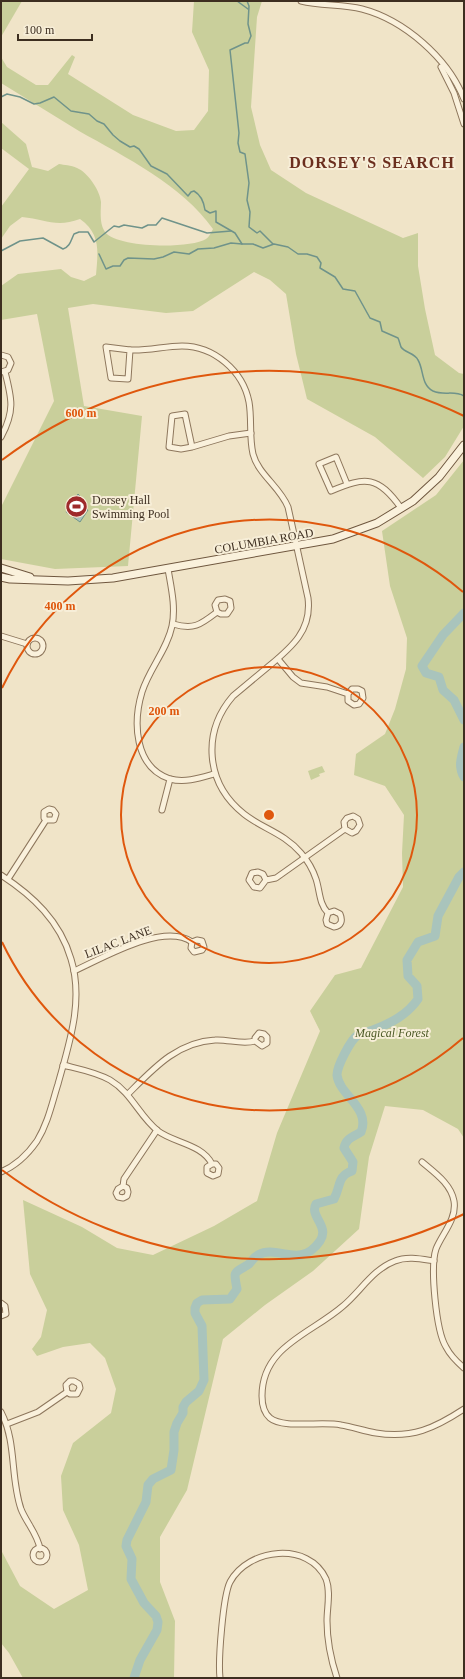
<svg xmlns="http://www.w3.org/2000/svg" width="465" height="1679" viewBox="0 0 465 1679" font-family="Georgia,serif">
<rect width="100%" height="100%" fill="#f0e4c8"/>
<g fill="#c9cf9b">
<path d="M1,1H22L1,37Z"/>
<path d="M194,1H262L257,17L251,107L260,145L271,170L306,193L403,238L418,233V266L425,309L435,355L459,373L464,374V426L445,457L423,478L375,437L307,399L296,354L286,294L270,280L254,272L193,311L166,313L93,304L68,308L84,406L142,416L128,566L55,569L1,559V507L54,401L37,314L1,320V286L18,274L61,269L71,277L84,281L96,275C98,252 101,234 80,219C56,228 45,219 22,217L10,226L1,239V207L29,169L1,148V122L26,144L32,167L48,171L59,164C64,165 71,165 77,168C87,172 100,190 101,202C101,211 99,223 105,232C117,248 190,249 206,239C209,237 211,233 213,229C182,185 125,157 79,131C53,115 27,99 1,83V57L7,67L36,85H48L72,55L75,57L68,74L133,115L176,131L194,130L208,111L209,70L192,32Z"/>
<path d="M464,460V1138L458,1129L423,1110L385,1106L369,1157L359,1229L313,1271L265,1305L223,1339L187,1490L160,1537V1582L175,1621L174,1678H23L9,1653L1,1643V1550L20,1586L54,1609L88,1590L79,1545L63,1510L61,1476L73,1443L111,1413L116,1389L105,1358L90,1343L63,1347L37,1356L32,1349L41,1337L47,1310L30,1274L23,1200L82,1227L117,1248L153,1255L214,1226L257,1201L277,1133L320,1031L310,1011L335,975L361,968L403,887L402,853L404,815L385,786L354,775L356,754L385,734L395,709L406,669L407,638L390,586L382,531L436,495Z"/>
<path d="M322,766L325,772L319,774L320,776L311,780L308,771Z"/>
</g>
<path fill="#a9c4bc" stroke="#6f938a" d="M78,494L81,497L78,504L88,510L80,522L66,512Z"/>
<g fill="none" stroke-linecap="round" stroke-linejoin="round">
<g stroke="#6f938a" stroke-width="1.5">
<path d="M237,1L248,9"/>
<path d="M247,1L249,6L248,24L251,36L248,43H245L230,50L239,133L238,143L240,152L245,154L249,183L247,200L250,212L249,227L257,233L260,231L273,244"/>
<path d="M1,97L7,94L20,97L34,104L40,103L54,97L71,111L89,114L97,121L104,124L113,135L120,141L130,147L134,146L139,149L151,166L167,174L188,196L191,192L194,191C201,195 204,203 205,210L210,213L216,211V222L235,233L242,244H253L263,248L274,244L288,247L298,254H307L317,257L321,263L320,268L335,277L343,289L355,291L370,318L380,322L382,331L398,338C399,340 400,344 401,347C405,353 415,353 418,360C424,370 421,385 433,391C444,396 454,390 464,396"/>
<path d="M1,251L20,241L43,238L63,249C70,247 71,240 74,234L79,232H88L94,242L114,226L119,227L124,225L142,228L148,225H156L162,218L207,233L231,231"/>
<path d="M99,254L106,269L113,266H120L124,260L128,258L154,259L163,257L174,252L189,254L198,249L214,248L231,243L242,244"/>
</g>
<g stroke="#a9c4bc" stroke-width="9">
<path d="M464,613L443,635L422,666L426,673L439,677L443,690L454,700L464,720"/>
<path d="M464,747C461,758 458,767 464,777"/>
<path d="M134,1678L140,1660L157,1630L158,1622L156,1616L144,1603L131,1579L132,1559L126,1546L127,1540L146,1502L148,1485L153,1479L171,1470L174,1450V1432L177,1423L183,1413V1407L186,1402L199,1391L204,1380L202,1326L195,1313V1308L197,1303L202,1300L230,1299L237,1289C233,1269 234,1274 249,1264C252,1261 254,1257 258,1255C278,1244 300,1270 320,1241C330,1226 309,1216 316,1204L334,1199C341,1186 337,1176 352,1171L353,1162L344,1148C346,1138 353,1137 361,1132C371,1108 339,1095 337,1075C337,1066 351,1039 358,1035C363,1032 368,1032 373,1030C391,1023 407,1015 418,999L417,986L408,976L407,960L418,942L435,936L438,916L459,877L464,872"/>
</g>
<defs>
<g id="street">
<path d="M301,1C321,6 342,4 362,9C404,20 448,58 464,99"/>
<path d="M441,67L454,93L464,124"/>
<path d="M106,347L130,350L128,379L111,378Z"/>
<path d="M130,350C148,351 165,346 182,346C214,346 243,371 249,402C252,419 249,437 253,454C258,474 280,487 288,507L308,598C312,630 292,647 269,666C257,676 245,686 233,696C202,732 205,783 244,814C263,829 284,833 301,853C308,861 313,870 316,879C320,891 319,904 328,913L326,920L327,924L334,927C341,926 343,921 340,914L334,911L328,913"/>
<path d="M1,355L8,357L11,363L8,370L1,372"/>
<path d="M1,437C15,411 12,399 5,372"/>
<path d="M192,447L185,414L172,416L169,447L181,449L192,447L229,436L251,433"/>
<path d="M347,484L336,457L319,464L331,491C366,476 378,476 401,508"/>
<path d="M168,569C171,587 176,607 172,626C167,650 149,669 142,692C133,722 134,767 170,779C185,783 200,778 214,774"/>
<path d="M173,624C194,630 200,625 217,612L221,614H227L231,608L230,601L225,599L218,600L215,605L217,612"/>
<path d="M1,636L27,644"/>
<circle cx="35" cy="646" r="8"/>
<path d="M278,659L293,677L301,683L327,687L348,694V701L354,705L359,704L363,698L362,691L358,689H352L348,694"/>
<path d="M162,810L170,779"/>
<path d="M1,875C33,896 60,921 71,959C84,1001 69,1044 58,1084C52,1103 48,1123 37,1141C28,1154 15,1166 1,1172"/>
<path d="M8,879L46,820H54L56,814L53,810L49,809L44,812V818L46,820"/>
<path d="M266,880L263,874L258,872L252,873L249,880L254,887L260,888L266,880L276,878L345,829L352,833L356,831L360,825L358,819L353,816L347,818L344,822L345,829"/>
<path d="M74,971C103,958 163,922 192,942L191,948L194,952L202,950L204,947L202,941L197,940L192,942"/>
<path d="M63,1065C79,1069 96,1072 110,1080C132,1093 139,1116 158,1131C174,1143 202,1144 212,1164L207,1167V1173L213,1176L218,1174L219,1168L216,1164H212"/>
<path d="M128,1094C153,1069 177,1042 215,1040C228,1039 242,1045 255,1041L262,1046L267,1043V1037L264,1034L259,1033L255,1038V1041"/>
<path d="M422,1162C435,1173 451,1184 454,1201C457,1219 442,1234 436,1249C430,1267 436,1331 446,1347C450,1355 457,1362 464,1368"/>
<path d="M123,1186L118,1189L116,1193L118,1197L123,1198L127,1196L128,1192L127,1188L123,1186L124,1179L157,1130"/>
<path d="M434,1261C421,1259 407,1256 395,1261C373,1269 360,1292 343,1306C311,1334 262,1346 262,1396C262,1404 263,1412 270,1418C283,1429 323,1421 341,1425C353,1427 364,1431 376,1433C412,1439 435,1428 464,1409"/>
<path d="M1,1303L5,1306L6,1314L1,1316"/>
<path d="M1,1412C17,1443 10,1477 21,1509C26,1522 38,1535 40,1549"/>
<path d="M7,1424L38,1412L67,1392L70,1394H77L80,1388L79,1384L74,1381H70L66,1385L67,1392"/>
<circle cx="40" cy="1555" r="7"/>
<path d="M220,1678C218,1660 223,1596 230,1582C248,1548 309,1541 326,1579C331,1592 327,1607 327,1621C327,1640 331,1660 337,1678"/>
</g>
<g id="secondary">
<path d="M1,568L30,577"/>
<path d="M1,577L10,579L68,581L113,578L333,539L377,523L413,501L439,477L464,445"/>
</g>
</defs>
<use href="#street" stroke="#8d765c" stroke-width="7"/>
<use href="#secondary" stroke="#6f573f" stroke-width="9"/>
<use href="#street" stroke="#faf1dc" stroke-width="5"/>
<use href="#secondary" stroke="#faf1dc" stroke-width="7"/>
</g>
<g fill="none" stroke="#df570d" stroke-width="2">
<circle cx="269" cy="815" r="148"/>
<path d="M463 1038A296 296 0 0 1 2 942M2 688A296 296 0 0 1 463 592"/>
<path d="M464 1214A444 444 0 0 1 2 1170M2 460A444 444 0 0 1 464 416"/>
</g>
<defs>
<symbol id="stadium-disc" viewBox="-11 -11 22 22"><circle r="9.5" fill="#9e2a2b" stroke="#f7eed8"/><path d="M0-5a6.5 5 0 1 0 0 10a6.5 5 0 1 0 0-10ZM-3.5-1.8h7v3.6h-7Z" fill="#fff"/></symbol>
</defs>
<g fill-rule="evenodd">
<use href="#stadium-disc" x="64" y="494" width="25" height="25"/>
</g>
<g text-anchor="middle" stroke-width="4" stroke-linejoin="round" paint-order="stroke">
<g font-size="12" fill="#3d2e20" stroke="#f7eed8" text-anchor="start">
<text x="92" y="504">Dorsey Hall<tspan x="92" dy="14">Swimming Pool</tspan></text>
</g>
<g font-size="12" fill="#3d2e20" stroke="#f7eed8">
<text transform="translate(264 541) rotate(-10)" y="4">COLUMBIA ROAD</text>
<text transform="translate(118 942) rotate(-21)" y="4">LILAC LANE</text>
</g>
<g font-size="12" font-style="italic" fill="#4d5a26" stroke="#f7eed8">
<text x="392" y="1037">Magical Forest</text>
</g>
<g font-size="16" font-weight="bold" letter-spacing="1" fill="#6b2e1e" stroke="#f7eed8">
<text x="372" y="168">DORSEY'S SEARCH</text>
</g>
</g>
<circle cx="269" cy="815" r="6" fill="#df570d" stroke="#f7eed8" stroke-width="2"/>
<g font-size="12" text-anchor="middle" font-weight="bold" fill="#df570d" stroke="#f7eed8" stroke-width="4" stroke-linejoin="round" paint-order="stroke">
<text x="81" y="417">600 m</text>
<text x="60" y="610">400 m</text>
<text x="164" y="715">200 m</text>
</g>
<rect width="465" height="1679" fill="none" stroke="#3d2e20" stroke-width="4"/>
<path d="M18 34v6h74v-6" fill="none" stroke="#3d2e20" stroke-width="2"/>
<text x="24" y="34" font-size="12" fill="#3d2e20" stroke="#f7eed8" stroke-width="3" paint-order="stroke">100 m</text>
</svg>
